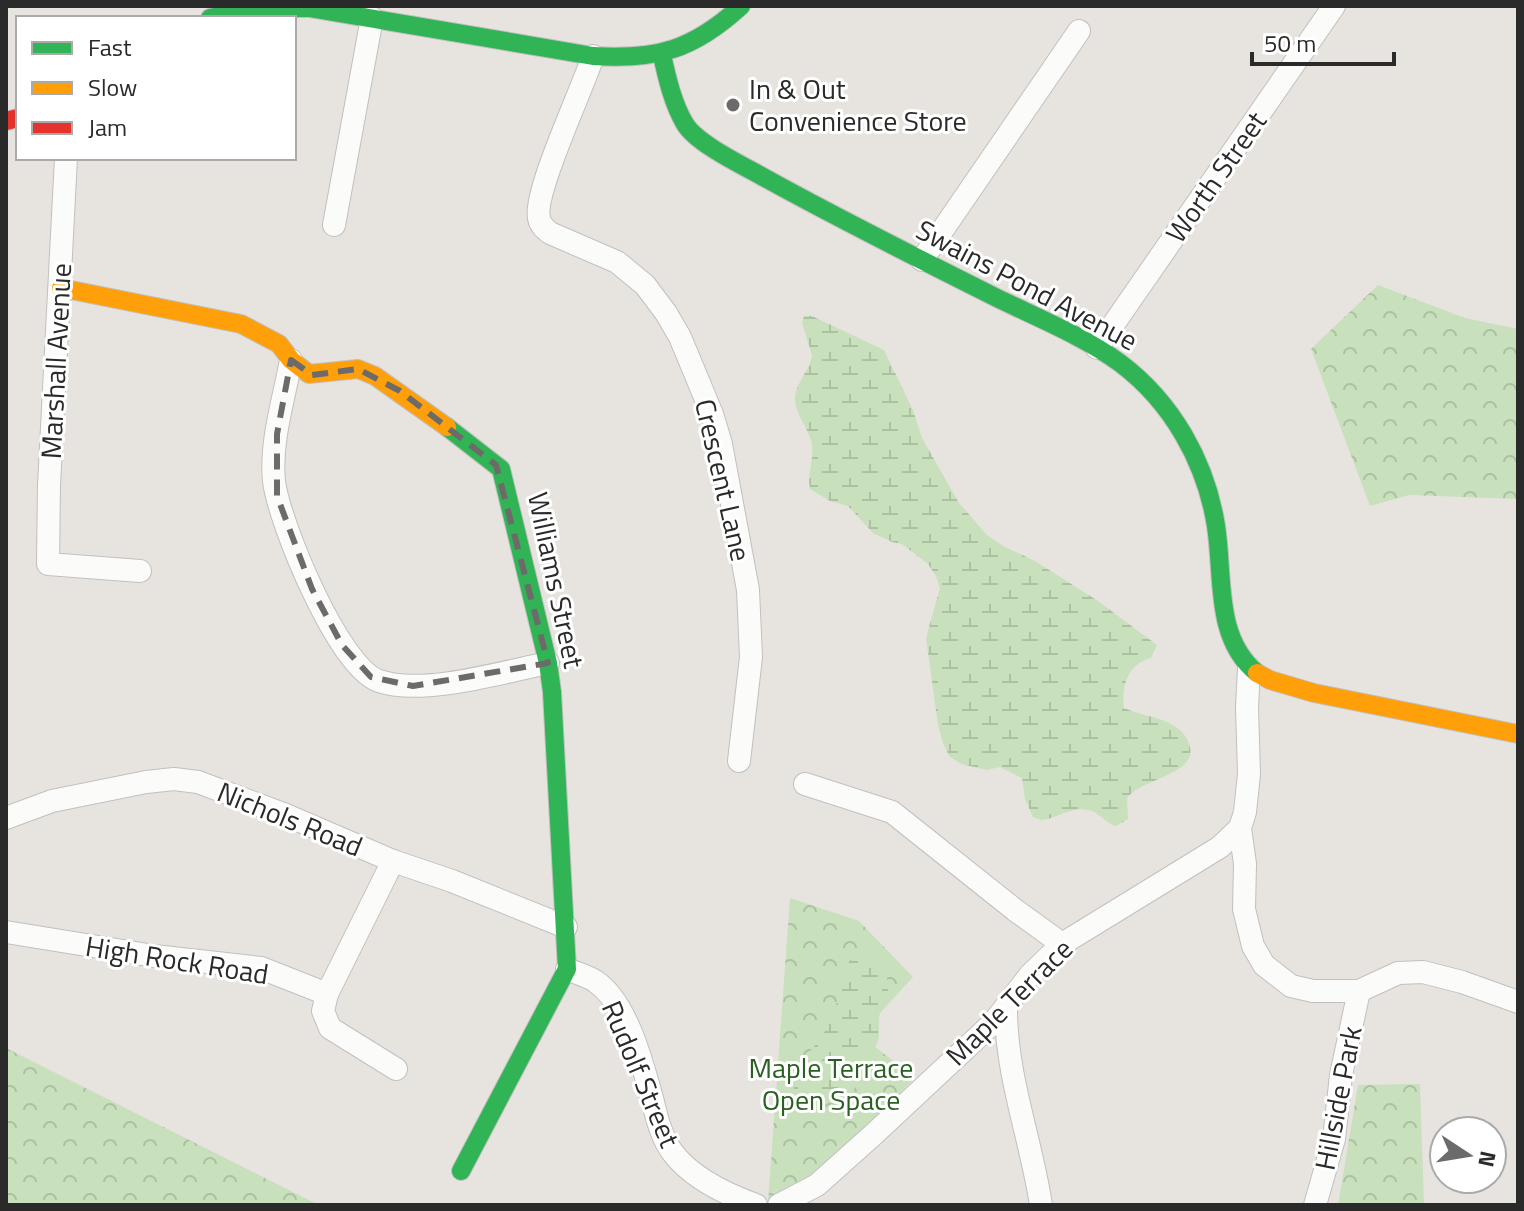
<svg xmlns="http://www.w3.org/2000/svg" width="1524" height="1211" viewBox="0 0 1524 1211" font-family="'Titillium Web',sans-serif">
<defs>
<pattern id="forest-crowns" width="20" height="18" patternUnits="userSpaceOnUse" patternTransform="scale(2)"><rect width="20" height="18" fill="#c8e0bc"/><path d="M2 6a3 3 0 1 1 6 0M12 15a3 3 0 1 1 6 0" fill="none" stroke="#acc0a2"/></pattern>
<pattern id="wetland-marsh" width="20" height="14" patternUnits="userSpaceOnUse" patternTransform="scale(2)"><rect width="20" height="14" fill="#c8e0bc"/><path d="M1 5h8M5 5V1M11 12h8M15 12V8" fill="none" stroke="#acc0a2"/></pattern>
</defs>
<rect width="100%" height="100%" fill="#e7e4e0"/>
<g fill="url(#forest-crowns)">
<path d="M1378,285L1465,318L1518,329V499L1409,495L1370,506L1311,349Z"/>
<path d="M790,898L859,921L913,977L860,1035L915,1078L838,1155L796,1186L768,1202Z"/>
<path d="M6,1048L319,1205H6Z"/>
<path d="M1420,1084L1424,1205H1338L1358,1085Z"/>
</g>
<g fill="url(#wetland-marsh)">
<path d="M804,316H812L884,350L913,410L922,438L959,503L987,535L1003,546L1035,561L1098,601L1157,645L1151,658C1128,664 1121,686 1124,708C1139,715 1156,716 1171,724C1181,730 1188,736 1190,748C1196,774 1141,779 1127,798L1128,819L1116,826C1106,823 1103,817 1094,812C1076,803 1059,818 1042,820L1033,817L1025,799L1022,778L1000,767L987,770L961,764L949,756L943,743L938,725L926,638L940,588L936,576L928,564L902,544L892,542L873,533L848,506L830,501L810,489C807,475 814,460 812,445C809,427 794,415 795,396C797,381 810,370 812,355L802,323Z"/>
<path d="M860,950C869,952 875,958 880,965C899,993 880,995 879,1020C878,1028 881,1038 876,1045C873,1050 865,1053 861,1057L855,1088L850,1092L826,1093L808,1105L795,1099C794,1088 791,1078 795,1068C799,1060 806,1056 812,1049C820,1040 830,1025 834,1012C841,993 841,962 860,950Z"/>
</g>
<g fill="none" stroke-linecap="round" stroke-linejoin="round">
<defs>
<g id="street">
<path d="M593,56C583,88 533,193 539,218C540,225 545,229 550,233L617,262L645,285L666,313L680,337L712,414L721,444L748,590L751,657L739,761"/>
<path d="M66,158L49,485L48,564L140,571"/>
<path d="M334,225L372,18"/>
<path d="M922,260L1079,31"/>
<path d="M1097,348L1334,6"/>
<path d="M291,360C284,399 270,442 274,481C279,523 339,668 379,681C422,696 503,672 548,663"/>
<path d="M805,784L892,812L1015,910L1062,944"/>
<path d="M6,818L52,801L146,782L174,779L198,782L286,815L393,861L452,881L566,927"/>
<path d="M1240,828L1245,864L1244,909L1253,946L1264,965L1291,986L1313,991H1359L1398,973L1423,972L1462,982L1518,1002"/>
<path d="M393,861L327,994L323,1011L330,1028L396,1069"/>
<path d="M6,932L154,956L261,968L327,994"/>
<path d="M567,969C576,973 587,976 595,981C628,1003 643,1066 653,1102C657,1119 662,1139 673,1153C692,1178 728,1195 756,1205"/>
<path d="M1006,1009C1006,1076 1031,1139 1041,1205"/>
<path d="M779,1205L817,1185L874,1134L994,1022L1030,975L1062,944L1220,847L1240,828L1245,812L1249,774L1247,708L1249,668"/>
<path d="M1315,1205L1334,1139L1341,1075L1359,991"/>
</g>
<g id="fast">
<path d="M210,18L254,8H309L593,56C657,60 693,50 741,6"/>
<path d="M662,55C667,78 673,104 685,124C697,144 744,166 765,178C841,220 919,259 997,298C1038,318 1083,336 1120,363C1172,402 1206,462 1216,526C1224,577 1214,638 1257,673"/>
<path d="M447,427L501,469L548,663L552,692L567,969L461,1171"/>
</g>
<g id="slow">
<path d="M61,288L241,324L279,344L291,360L309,374L358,369L375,376L447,427"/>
<path d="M1257,673L1270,680L1314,693L1518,734"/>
</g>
<path id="jam" d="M6,121L18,118"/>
</defs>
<use href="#street" stroke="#c1c0c0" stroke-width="24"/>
<use href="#fast" stroke="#c1c0c0" stroke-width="20"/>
<use href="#slow" stroke="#c1c0c0" stroke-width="20"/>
<use href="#jam" stroke="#c1c0c0" stroke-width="20"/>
<use href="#street" stroke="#fbfbfa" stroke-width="22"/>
<use href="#fast" stroke="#30b455" stroke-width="18"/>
<use href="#slow" stroke="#ff9f0a" stroke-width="18"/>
<use href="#jam" stroke="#e5322d" stroke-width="18"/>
</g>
<path fill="none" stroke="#6c6b6a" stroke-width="6" stroke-dasharray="16 10" stroke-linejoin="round" d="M291,360L312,375L358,369L400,391L496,465L548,663L413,686L371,677L342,645L312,589L277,496V434Z"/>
<circle fill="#6c6b6a" stroke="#fff" stroke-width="3" cx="733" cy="105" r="8"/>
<g text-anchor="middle" stroke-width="6" stroke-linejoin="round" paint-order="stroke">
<g font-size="28" fill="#2a2a2a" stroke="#fff" text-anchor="start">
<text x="749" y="99">In &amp; Out<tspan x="749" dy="32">Convenience Store</tspan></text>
</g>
<g font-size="28" fill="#2a2a2a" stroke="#fff">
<text transform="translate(1216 177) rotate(-55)" y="10">Worth Street</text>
<text transform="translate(1027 285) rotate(28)" y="10">Swains Pond Avenue</text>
<text transform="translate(56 361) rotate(-87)" y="10">Marshall Avenue</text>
<text transform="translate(723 480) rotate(77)" y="10">Crescent Lane</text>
<text transform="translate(556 580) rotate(78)" y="10">Williams Street</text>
<text transform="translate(290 819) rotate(22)" y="10">Nichols Road</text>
<text transform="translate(177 960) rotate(9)" y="10">High Rock Road</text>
<text transform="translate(1009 1002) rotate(-45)" y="10">Maple Terrace</text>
<text transform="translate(641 1074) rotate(67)" y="10">Rudolf Street</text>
<text transform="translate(1338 1098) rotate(-79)" y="10">Hillside Park</text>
</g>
<g font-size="28" fill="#2a6021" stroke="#fff">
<text x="831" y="1078">Maple Terrace<tspan x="831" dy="32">Open Space</tspan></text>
</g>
</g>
<rect width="1524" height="1211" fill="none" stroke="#2a2a2a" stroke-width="16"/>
<rect x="16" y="16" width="280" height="144" fill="#ffffff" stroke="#aaaaaa" stroke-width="2"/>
<rect x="32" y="42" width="40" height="12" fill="#30b455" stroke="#aaaaaa" stroke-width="2"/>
<text x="88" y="56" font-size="24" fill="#2a2a2a">Fast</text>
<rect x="32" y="82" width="40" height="12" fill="#ff9f0a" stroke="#aaaaaa" stroke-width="2"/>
<text x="88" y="96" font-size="24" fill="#2a2a2a">Slow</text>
<rect x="32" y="122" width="40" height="12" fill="#e5322d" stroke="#aaaaaa" stroke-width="2"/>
<text x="88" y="136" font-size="24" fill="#2a2a2a">Jam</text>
<g transform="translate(1468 1155) rotate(102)"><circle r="38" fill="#ffffff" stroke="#aaaaaa" stroke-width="2"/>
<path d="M0-6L14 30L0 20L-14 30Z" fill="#6c6b6a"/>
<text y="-12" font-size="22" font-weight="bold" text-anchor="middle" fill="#2a2a2a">N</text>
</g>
<path d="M1252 52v12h142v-12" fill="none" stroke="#2a2a2a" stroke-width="4"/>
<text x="1264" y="52" font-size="24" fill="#2a2a2a" stroke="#ffffff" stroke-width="6" paint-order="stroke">50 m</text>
</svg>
